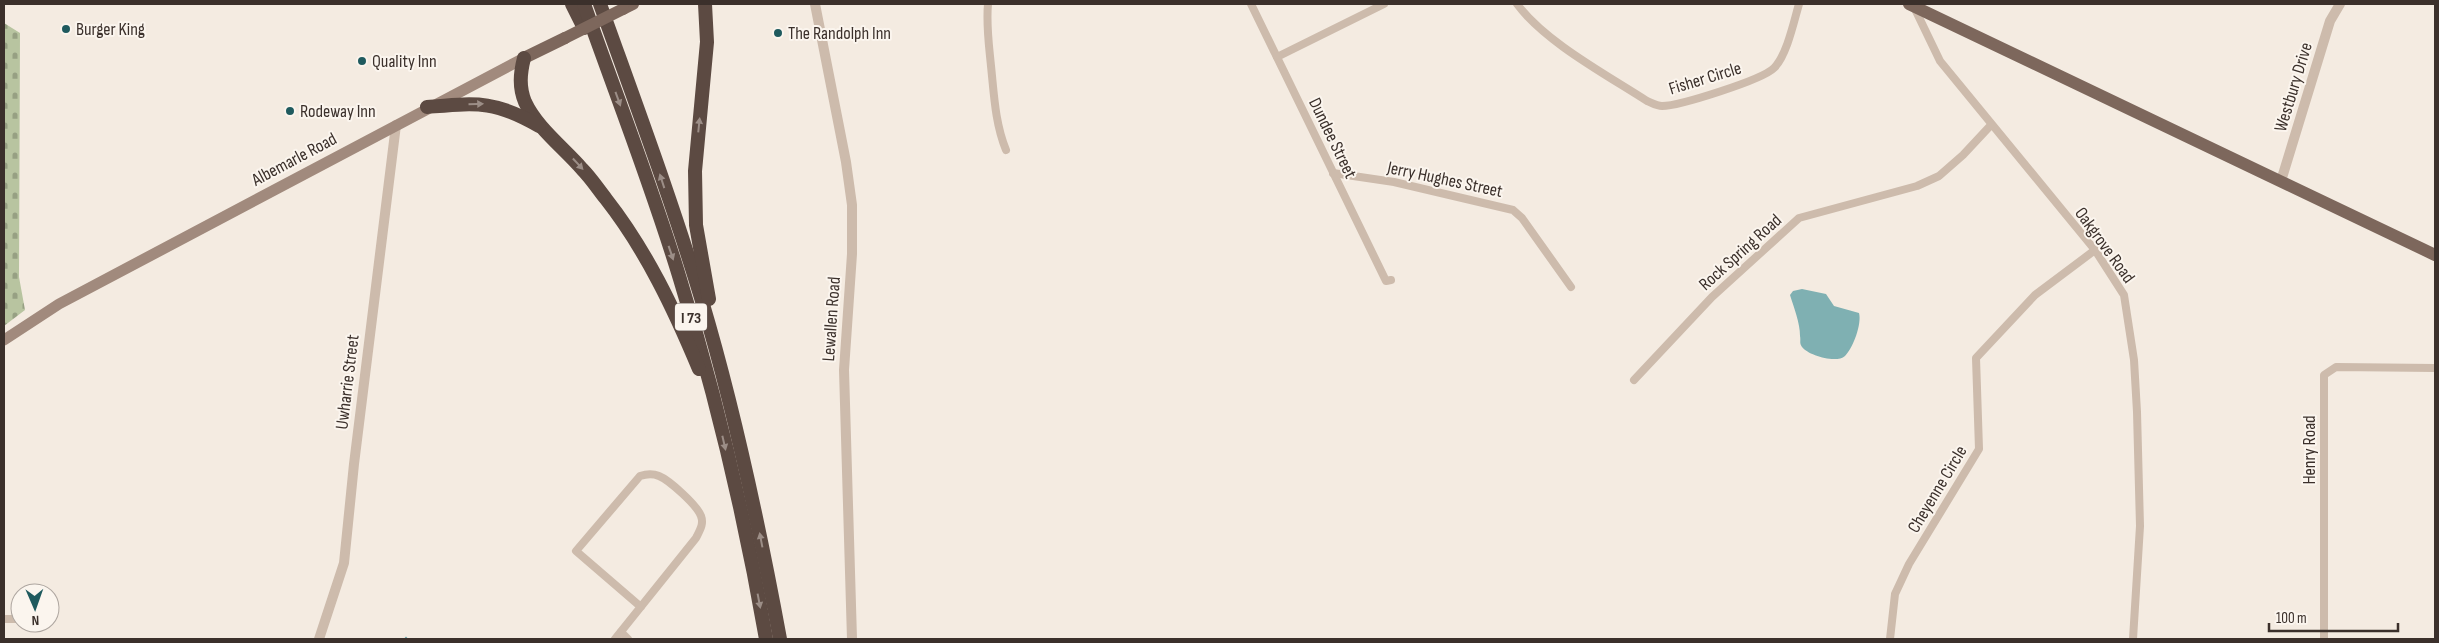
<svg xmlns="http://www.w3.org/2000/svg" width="2439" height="643" viewBox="0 0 2439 643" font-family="'Sofia Sans Condensed',sans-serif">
<defs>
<pattern id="cemetery-stones" width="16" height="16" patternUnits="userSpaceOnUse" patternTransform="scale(1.25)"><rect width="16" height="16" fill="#b8c4a0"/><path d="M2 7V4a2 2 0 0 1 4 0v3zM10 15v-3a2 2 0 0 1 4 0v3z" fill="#97a083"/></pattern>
</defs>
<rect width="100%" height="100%" fill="#f4ebe1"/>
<path fill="url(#cemetery-stones)" d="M4,23L20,33L19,277L25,310L4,326Z"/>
<path fill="#7fb0b2" d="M1802,289L1826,294L1834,306L1859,313C1862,324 1853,348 1845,356C1836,364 1808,355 1802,347C1799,343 1801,341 1800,336C1800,323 1794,308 1790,295L1793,291Z"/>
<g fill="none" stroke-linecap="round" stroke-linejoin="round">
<path stroke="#7fb0b2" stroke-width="2.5" d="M406,639V638"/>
<g stroke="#cdbbac" stroke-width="8">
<path d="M988,4C986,25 989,45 991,66C994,94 995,123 1006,150"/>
<path d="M1251,4L1386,281L1391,280"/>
<path d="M1517,4C1545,42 1607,75 1647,101C1652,103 1657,106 1662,106C1679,106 1762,80 1774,68C1787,55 1794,21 1799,4"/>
<path d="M1914,7L1940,61L2095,250L2124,295L2134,360L2137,412L2140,526L2133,639"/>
<path d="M1277,57L1384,4"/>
<path d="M1333,173L1394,182L1513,210L1522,218L1571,287"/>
<path d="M1634,380L1712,297L1799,218L1917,186L1939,176L1963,155L1991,125"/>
<path d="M4,619H20"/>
<path d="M621,632L628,639"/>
<path d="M615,639L696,538C700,530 704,524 701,516C697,505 669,480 659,476C652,473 646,474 640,476L576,551L641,607"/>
<path d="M1890,639L1895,594L1909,564L1979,449L1976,358L2035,295L2095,250"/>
<path d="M2324,639V375L2336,367L2435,368"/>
</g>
<g stroke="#cdbbac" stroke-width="10">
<path d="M815,4L846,162L852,205V254L844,370L852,639"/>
<path d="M2281,181L2330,21L2340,4"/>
<path d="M319,639L344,563L354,464L396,125"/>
</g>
<path stroke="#a18a7d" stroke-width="11" d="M4,340L59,304L524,58"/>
<g stroke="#7d675c" stroke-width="12">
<path d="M1909,4L2435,255"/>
<path d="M623,9L633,4"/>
<path d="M524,58L565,38"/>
</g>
<g stroke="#5c4a42" stroke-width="14">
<path d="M572,4L584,28"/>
<path d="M584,4C616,95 652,186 680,279C716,396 745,518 766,639"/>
<path d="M600,4C635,102 672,201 702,301C735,412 759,525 780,639"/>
<path d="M705,4L707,42L695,171L696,225L709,299"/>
<path d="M524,58C520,74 519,87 525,102C537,128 564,148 582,169C591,178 598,189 606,199C646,250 674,309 699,369"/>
<path d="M427,107C477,103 494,100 539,126"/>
</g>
<path stroke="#7d675c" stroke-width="12" d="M565,38L623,9"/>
</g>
<defs><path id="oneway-solid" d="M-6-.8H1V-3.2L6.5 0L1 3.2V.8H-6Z" transform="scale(1.25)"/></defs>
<g fill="#9c8e87">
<use href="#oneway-solid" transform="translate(618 99) rotate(70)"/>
<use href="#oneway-solid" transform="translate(476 104) rotate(-2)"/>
<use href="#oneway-solid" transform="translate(699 125) rotate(-84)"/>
<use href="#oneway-solid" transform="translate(578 164) rotate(47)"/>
<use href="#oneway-solid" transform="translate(662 181) rotate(-108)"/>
<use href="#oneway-solid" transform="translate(671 253) rotate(71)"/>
<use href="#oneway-solid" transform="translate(724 443) rotate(77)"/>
<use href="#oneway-solid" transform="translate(761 540) rotate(-101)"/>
<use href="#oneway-solid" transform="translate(759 601) rotate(79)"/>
</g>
<g fill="#1f5a5e" stroke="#fbf5ee" stroke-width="2">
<circle cx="66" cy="29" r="5"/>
<circle cx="778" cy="33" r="5"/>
<circle cx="362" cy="61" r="5"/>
<circle cx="290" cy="111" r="5"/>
</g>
<g text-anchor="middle" stroke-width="4" stroke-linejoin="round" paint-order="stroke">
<rect fill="#fbf5ee" stroke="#756b66" stroke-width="1" x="675" y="303.5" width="32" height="27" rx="4"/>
<g font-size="16" font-weight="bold" fill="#3b302b">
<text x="691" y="323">I 73</text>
</g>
<g font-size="18" fill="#3b302b" stroke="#fbf5ee" text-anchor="start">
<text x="76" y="35">Burger King</text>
<text x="788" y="39">The Randolph Inn</text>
<text x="372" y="67">Quality Inn</text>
<text x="300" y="117">Rodeway Inn</text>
</g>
<g font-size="18" fill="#3b302b" stroke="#fbf5ee">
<text transform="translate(1705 78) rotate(-17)" y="6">Fisher Circle</text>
<text transform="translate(2293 87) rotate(-73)" y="6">Westbury Drive</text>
<text transform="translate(1333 138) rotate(64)" y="6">Dundee Street</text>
<text transform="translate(294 159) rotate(-28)" y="6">Albemarle Road</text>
<text transform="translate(1445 179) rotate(12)" y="6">Jerry Hughes Street</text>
<text transform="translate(2105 245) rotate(54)" y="6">Oakgrove Road</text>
<text transform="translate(1740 252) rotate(-42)" y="6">Rock Spring Road</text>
<text transform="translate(831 319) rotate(-86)" y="6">Lewallen Road</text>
<text transform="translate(347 382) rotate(-83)" y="6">Uwharrie Street</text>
<text transform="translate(2309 450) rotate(-90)" y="6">Henry Road</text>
<text transform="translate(1937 489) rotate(-59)" y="6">Cheyenne Circle</text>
</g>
</g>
<rect width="2439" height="643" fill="none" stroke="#3b302b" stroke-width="10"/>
<g transform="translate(35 608) rotate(178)"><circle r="24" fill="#fbf5ee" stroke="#aea6a0"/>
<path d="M0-4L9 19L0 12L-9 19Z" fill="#1f5a5e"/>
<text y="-8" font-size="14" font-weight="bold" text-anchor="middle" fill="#3b302b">N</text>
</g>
<path d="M2269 623v8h129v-8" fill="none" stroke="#3b302b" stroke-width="2.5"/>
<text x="2276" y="623" font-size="15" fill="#3b302b" stroke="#fbf5ee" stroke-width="4" paint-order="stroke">100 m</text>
</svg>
